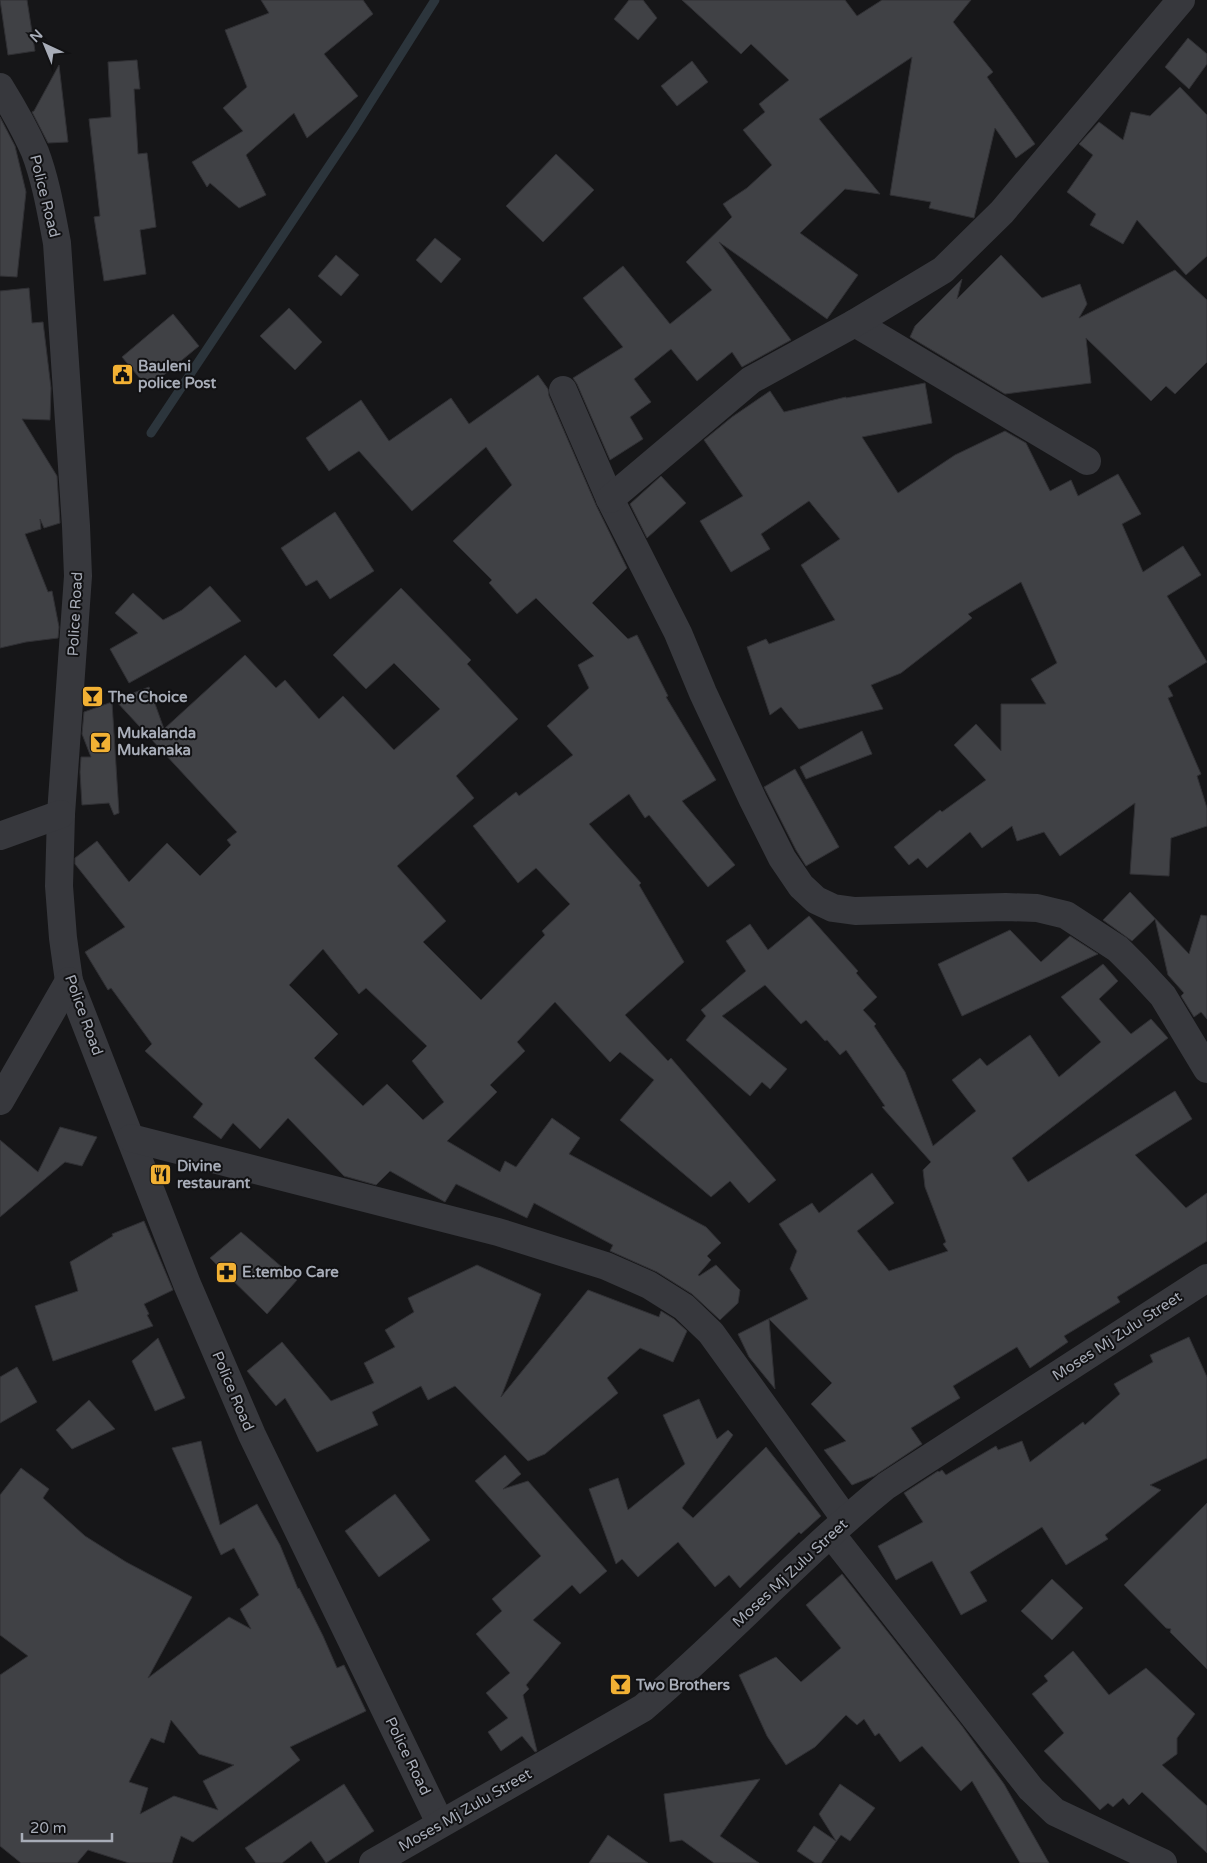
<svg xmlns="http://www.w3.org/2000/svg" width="1207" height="1863" viewBox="0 0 1207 1863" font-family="'Varela Round',sans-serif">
<rect width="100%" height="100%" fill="#161618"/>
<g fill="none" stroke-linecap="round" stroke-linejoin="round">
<path stroke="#2c353c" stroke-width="9" d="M151,433L353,130L435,0"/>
</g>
<g fill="#404145" stroke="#303034" fill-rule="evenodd">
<path d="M0,0H27L35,51L8,55Z"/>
<path d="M261,0H363L373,14L324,54L358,96L307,138L294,113L246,155L266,195L239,208L210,183L207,187L192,162L243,131L223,108L247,87L225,30L269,13Z"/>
<path d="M629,0H643L657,18L638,40L614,19Z"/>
<path d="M682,0H845L857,16L882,0H971L953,22L993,72L987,77L1035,144L1016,158L995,128L974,218L929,208L931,202L890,195L912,57L819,119L880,194L845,189L800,233L858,275L827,319L719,242L791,340L742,367L732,352L697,381L671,349L634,379L651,402L630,417L643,439L610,460L577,384L573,378L623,347L583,298L623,266L670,324L712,290L686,262L732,217L723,204L747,188L772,165L743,130L765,112L759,104L789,80L751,44L741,54Z"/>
<path d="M1188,38L1207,54V64L1189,89L1165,67Z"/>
<path d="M137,60L140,89H134L138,154L147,153L156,227L140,230L146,274L104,281L94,217L100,216L89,119L111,117L108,62Z"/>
<path d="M692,61L708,82L677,106L661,86Z"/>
<path d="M59,65L68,142L48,143L32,112L34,111Z"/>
<path d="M1180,87L1207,115V256L1186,275L1137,220L1123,244L1090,225L1096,214L1067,192L1093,155L1079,144L1099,122L1123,140L1131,112L1150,116Z"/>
<path d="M0,117L15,146L26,192L17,277L0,276Z"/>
<path d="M556,154L594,190L543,242L506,206Z"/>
<path d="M435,238L461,259L441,283L416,260Z"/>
<path d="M336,255L359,275L341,296L318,276Z"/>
<path d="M1001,255L1042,298L1080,284L1087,304L1079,318L1175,270L1207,300V362L1175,394L1166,386L1151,401L1086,338L1091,383L1005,394L910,337L915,326L962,279L957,299Z"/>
<path d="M29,288L32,323L43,322L51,388L50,420L22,419L57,476L60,523L44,528L40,519L41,529L25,534L48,592L52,591L59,627L58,638L26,642L0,648V291Z"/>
<path d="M289,308L322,342L295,370L260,336Z"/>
<path d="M173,314L199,346L148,388L122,357Z"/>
<path d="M538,375L548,389L549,396L596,505L627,568L592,603L628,639L637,635L668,696L666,697L716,780L682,801L735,865L708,887L649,815L645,818L629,794L589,824L641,883L639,885L684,962L625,1015L668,1061L671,1058L776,1180L749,1203L730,1181L711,1197L620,1120L654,1080L620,1052L610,1062L555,1002L517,1042L525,1051L490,1085L497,1092L447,1141L500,1172L505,1161L516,1167L552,1118L580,1138L569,1154L706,1227L721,1243L707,1256L711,1260L698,1275L699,1276L716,1265L740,1290L738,1303L720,1320L692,1294L657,1272L610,1251L613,1245L534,1203L527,1218L456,1184L445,1202L390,1171L376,1185L344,1176L288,1118L260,1149L233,1123L221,1139L193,1117L203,1104L145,1051L152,1044L111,988L108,990L85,952L125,927L75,864V858L97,841L129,882L167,843L200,876L231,845L227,840L237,832L115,700L149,687L164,729L245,655L276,688L285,680L319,719L343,696L394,750L440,709L394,663L366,689L333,655L401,588L471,660L467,664L518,719L456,776L474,798L397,866L446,921L423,942L481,1000L545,935L542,931L570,904L536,868L518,883L473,826L516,792L519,796L573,755L547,726L589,688L578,665L594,656L536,598L517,614L489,583L492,580L453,541L512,485L486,447L412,511L359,451L329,471L306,438L361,400L389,441L451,398L469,424ZM323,949L359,994L366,988L427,1046L412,1061L444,1102L423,1120L387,1084L363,1106L314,1058L338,1034L289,985Z"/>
<path d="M925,383L932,423L862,437L898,493L955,455L1005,431L1026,443L1050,491L1071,480L1078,496L1118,474L1141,514L1122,524L1143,572L1183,546L1201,575L1167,596L1207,662L1168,686L1173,696L1168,698L1201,774L1197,776L1207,808V826L1171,838L1169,876L1130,874L1135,803L1060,856L1044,832L1017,841L1012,826L982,848L970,832L927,868L918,858L909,865L894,847L940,810L942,812L986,780L954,745L976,724L1001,751V704H1046L1031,679L1057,663L1021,582L968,614L972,618L901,673L871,685L883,709L799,729L781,707L770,715L747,647L766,639L769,644L835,620L801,565L840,539L809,501L761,534L770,549L731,572L700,521L743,496L704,440L732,417L770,391L784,412L846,397V398Z"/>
<path d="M661,476L686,503L647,538L630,504Z"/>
<path d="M335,512L374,571L330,599L317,580L306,586L281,548Z"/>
<path d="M210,586L241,621L129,683L110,649L138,633L115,613L133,593L163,620L182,610Z"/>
<path d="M112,702L119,813L114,815L109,803L82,805L80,772L81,757H91L82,734L84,712Z"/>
<path d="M862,731L872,754L806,779L800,767Z"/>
<path d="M795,769L839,847L806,866L796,850L764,787Z"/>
<path d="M1130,892L1189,954L1201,915L1207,916V1019L1201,1012L1194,1017L1181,996L1184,993L1168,975L1155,919L1132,941L1103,920Z"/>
<path d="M809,916L858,971L856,973L877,997L863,1010L876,1024L874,1026L905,1072L933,1146L976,1111L952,1080L980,1058L987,1066L1030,1035L1059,1077L1101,1042L1061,997L1103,964L1118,981L1099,999L1131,1034L1151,1019L1168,1038L1012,1158L1028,1182L1175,1091L1192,1119L1135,1155L1186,1208L1207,1193V1241L1117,1297L1120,1302L1064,1336L1068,1342L1030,1368L1017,1347L953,1386L960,1398L911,1428L922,1444L874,1476L852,1485L824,1450L846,1441L811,1404L832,1383L769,1319L775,1389L749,1357L738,1334L808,1299L790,1269L797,1251L779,1224L812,1203L819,1213L872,1173L894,1203L857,1231L889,1271L948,1251L943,1244L946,1242L925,1187L923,1170L931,1162L882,1107L885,1106L846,1050L840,1055L827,1040L825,1041L806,1020L801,1024L765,985L722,1016L787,1069L770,1089L762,1082L750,1096L686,1040L706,1016L701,1010L746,971L726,941L750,924L768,950Z"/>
<path d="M1010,930L1041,962L1070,936L1098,954L962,1016L938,964Z"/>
<path d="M60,1127L97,1137L82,1166L65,1162L0,1217V1140L38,1172Z"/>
<path d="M144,1221L173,1290L144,1304L149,1314L147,1315L153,1326L53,1361L35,1306L78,1291L70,1262L113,1236L112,1234Z"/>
<path d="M241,1232L297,1280L267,1314L210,1258Z"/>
<path d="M477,1265L541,1294L501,1397L588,1290L659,1317L661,1311L674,1319L687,1331L673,1362L640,1348L607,1378L618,1393L545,1454L528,1461L455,1386L428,1400L421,1386L372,1412L378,1425L317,1452L285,1398L276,1406L247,1371L282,1342L331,1401L374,1383L364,1363L395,1347L385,1330L414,1312L408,1298Z"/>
<path d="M1189,1337L1207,1377V1458L1150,1485L1161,1490L1105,1535L1108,1539L1066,1565L1042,1527L970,1572L987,1601L961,1615L932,1561L896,1580L878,1546L923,1522L904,1493L938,1471L939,1472L942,1470L946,1475L996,1446L998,1450L1022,1441L1030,1462L1083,1422L1085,1425L1120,1394L1114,1384L1153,1362L1150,1355Z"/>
<path d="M158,1338L185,1398L155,1411L132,1361Z"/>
<path d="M17,1367L37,1402L0,1423V1377Z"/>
<path d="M699,1399L717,1439L728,1430L733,1435L682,1508L693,1518L766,1447L821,1516L801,1534L799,1532L740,1588L729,1575L715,1587L678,1542L638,1577L622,1559L616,1564L589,1489L618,1478L628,1510L685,1464L663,1415Z"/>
<path d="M89,1400L115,1429L72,1449L56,1430Z"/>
<path d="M201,1441L220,1525L257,1504L280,1545L298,1589L299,1588L323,1636L337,1668L344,1665L366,1711L290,1747L300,1760L193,1842L181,1836L172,1863H129L88,1850L77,1863H21L0,1846V1675L28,1656L0,1635V1495L21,1468L49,1489L43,1498L85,1536L126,1562L192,1597L148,1678L229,1617L251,1629L240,1609L259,1595L234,1548L221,1555L172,1448ZM171,1720L199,1754L234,1765L203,1781L218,1810L174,1796L140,1814L148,1788L129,1782L151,1738L164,1743Z"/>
<path d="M505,1455L521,1474L503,1489L528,1481L607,1571L580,1594L572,1585L533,1620L561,1643L526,1685L529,1689L523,1695L537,1751L535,1752L522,1736L501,1751L488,1732L508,1718L486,1693L510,1673L476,1634L502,1611L492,1599L541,1556L475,1481Z"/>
<path d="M395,1494L430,1540L379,1577L345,1531Z"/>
<path d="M1207,1503V1669L1170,1632L1171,1629L1166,1628L1124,1585Z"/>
<path d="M842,1574L962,1726L1004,1784L1049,1863H1020L972,1781L961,1791L922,1746L900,1762L879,1733L875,1736L864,1719L857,1725L846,1715L815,1747L786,1765L767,1736L739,1675L776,1657L801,1682L841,1648L806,1605Z"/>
<path d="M1052,1579L1083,1608L1052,1640L1021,1611Z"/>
<path d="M1073,1651L1109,1695L1146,1668L1195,1714L1177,1738V1754L1162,1765L1207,1806V1853L1142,1792L1129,1805L1123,1798L1113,1807L1108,1803L1100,1810L1044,1751L1064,1733L1032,1694L1048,1681L1044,1676Z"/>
<path d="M760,1779L720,1836L759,1863H714L682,1840L670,1842L664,1794Z"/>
<path d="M344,1784L374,1831L326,1863L311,1841L282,1863H256L245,1848Z"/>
<path d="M840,1784L875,1808L850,1841L841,1835L821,1863H815L797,1851L814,1826L836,1841L819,1814Z"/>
<path d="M608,1835L648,1863H589Z"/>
</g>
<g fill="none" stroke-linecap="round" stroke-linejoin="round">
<g stroke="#37383d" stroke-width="28">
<path d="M0,87C13,108 25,129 35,152C46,181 51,212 57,243L76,526L78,576L61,814L59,886L63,938L69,981L187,1284L252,1435L440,1823"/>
<path d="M855,323L1087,461"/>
<path d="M563,390L610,499L678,633L703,693L753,800L782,858L801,886L816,900L833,908L855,911L1006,907L1037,908L1066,915L1118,949L1138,969L1163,996L1207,1069"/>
<path d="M610,499L751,380L855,323L943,270L1002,212L1181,0"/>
<path d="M0,836L61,814"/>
<path d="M0,1101L69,981"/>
<path d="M131,1138L498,1232L606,1266L649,1285L684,1307L711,1333L846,1520"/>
<path d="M831,1534L1031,1789L1055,1812L1163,1863"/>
<path d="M373,1863L643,1708C727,1637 801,1555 886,1486L1207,1278"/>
</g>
</g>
<defs>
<symbol id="civic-square" viewBox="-11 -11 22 22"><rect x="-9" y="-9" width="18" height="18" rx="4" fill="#f2b134" stroke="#111113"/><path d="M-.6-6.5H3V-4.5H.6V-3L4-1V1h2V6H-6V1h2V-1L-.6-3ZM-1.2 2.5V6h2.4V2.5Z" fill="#111"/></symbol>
<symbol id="bar-square" viewBox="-11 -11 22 22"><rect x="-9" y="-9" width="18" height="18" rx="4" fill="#f2b134" stroke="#111113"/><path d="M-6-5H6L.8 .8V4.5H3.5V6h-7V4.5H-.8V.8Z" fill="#111"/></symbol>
<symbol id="restaurant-square" viewBox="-11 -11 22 22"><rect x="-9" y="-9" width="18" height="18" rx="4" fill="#f2b134" stroke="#111113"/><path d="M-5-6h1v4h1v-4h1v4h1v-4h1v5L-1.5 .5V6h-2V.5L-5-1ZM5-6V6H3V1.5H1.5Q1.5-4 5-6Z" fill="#111"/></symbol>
<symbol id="pharmacy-square" viewBox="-11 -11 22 22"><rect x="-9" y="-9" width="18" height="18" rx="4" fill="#f2b134" stroke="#111113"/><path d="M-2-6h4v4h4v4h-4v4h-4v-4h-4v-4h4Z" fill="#111"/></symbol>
</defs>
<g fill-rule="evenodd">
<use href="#civic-square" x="110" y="362" width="25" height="25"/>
<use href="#bar-square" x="80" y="684" width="25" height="25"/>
<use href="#bar-square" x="88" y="730" width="25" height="25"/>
<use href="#restaurant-square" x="148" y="1162" width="25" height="25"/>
<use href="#pharmacy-square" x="214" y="1260" width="25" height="25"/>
<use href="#bar-square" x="608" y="1672" width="25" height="25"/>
</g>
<g text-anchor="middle" stroke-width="4" stroke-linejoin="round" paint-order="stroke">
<g font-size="15" fill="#a8adb8" stroke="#111113">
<text transform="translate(45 196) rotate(76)" y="5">Police Road</text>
<text transform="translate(75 614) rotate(-87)" y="5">Police Road</text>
<text transform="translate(84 1015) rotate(70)" y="5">Police Road</text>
<text transform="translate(1117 1336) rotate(-33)" y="5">Moses Mj Zulu Street</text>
<text transform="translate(233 1391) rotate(67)" y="5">Police Road</text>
<text transform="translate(790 1573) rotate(-43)" y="5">Moses Mj Zulu Street</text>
<text transform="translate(408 1756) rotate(64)" y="5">Police Road</text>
<text transform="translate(465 1810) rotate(-30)" y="5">Moses Mj Zulu Street</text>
</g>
<g font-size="15" font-weight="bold" fill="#a8adb8" stroke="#111113" text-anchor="start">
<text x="138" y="371">Bauleni<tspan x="138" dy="17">police Post</tspan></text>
<text x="108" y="702">The Choice</text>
<text x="117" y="738">Mukalanda<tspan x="117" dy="17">Mukanaka</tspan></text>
<text x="177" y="1171">Divine<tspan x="177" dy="17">restaurant</tspan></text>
<text x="242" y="1277">E.tembo Care</text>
<text x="636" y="1690">Two Brothers</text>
</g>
</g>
<g transform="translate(45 45) rotate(316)" stroke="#111113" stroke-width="4" paint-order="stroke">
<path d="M0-4L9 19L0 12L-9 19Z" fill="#a8adb8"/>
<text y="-8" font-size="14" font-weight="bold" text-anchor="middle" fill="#a8adb8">N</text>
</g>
<path d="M22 1833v8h90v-8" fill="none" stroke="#a8adb8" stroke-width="2.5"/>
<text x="30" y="1833" font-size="15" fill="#a8adb8" stroke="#111113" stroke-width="4" paint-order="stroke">20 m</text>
</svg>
